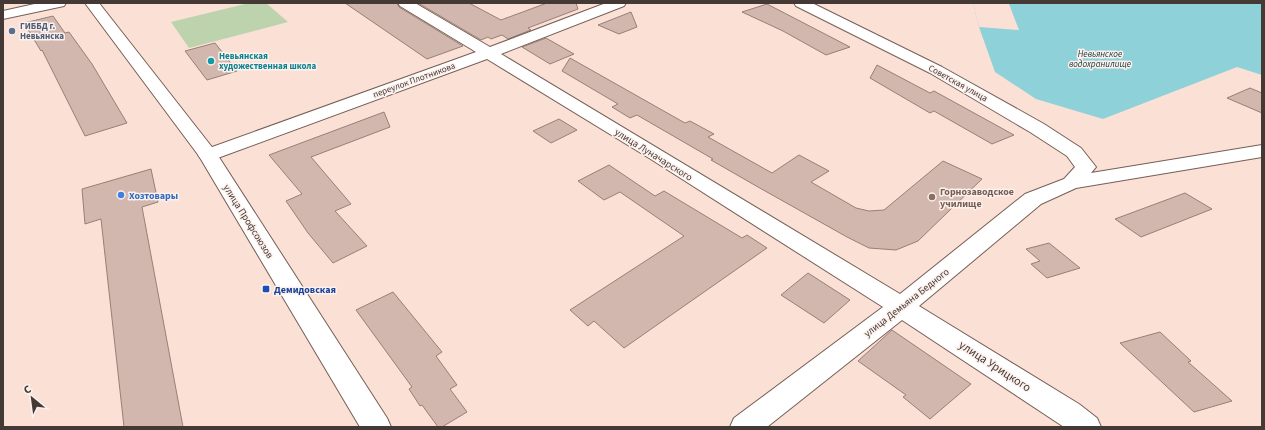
<svg xmlns="http://www.w3.org/2000/svg" width="1265" height="430" viewBox="0 0 1265 430" font-family="'Source Sans 3',sans-serif">
<rect width="100%" height="100%" fill="#fbe0d5"/>
<path fill="#bdd3ad" d="M249,3H266L288,22L189,48L171,22Z"/>
<path fill="#8fd1d9" d="M973,3H1262V75L1237,67L1103,119L1036,99L995,72L979,27Z"/>
<path fill="#fbe0d5" d="M973,3L1009,4L1019,30L979,27Z"/>
<g fill="#d1b7ad" stroke="#988076">
<path d="M345,3H397L399,7L463,46L427,59Z"/>
<path d="M418,3H469L501,20L547,3H576L578,9L528,28L531,30L508,39L502,35L491,39L488,37L481,40Z"/>
<path d="M767,4L850,47L826,55L783,31L742,12Z"/>
<path d="M631,12L637,27L619,34L598,25Z"/>
<path d="M53,16L65,33L69,32L92,64L127,123L85,136L42,50L41,51L24,23Z"/>
<path d="M546,38L574,54L550,64L522,47Z"/>
<path d="M215,43L237,71L207,80L185,51Z"/>
<path d="M570,58L685,123L690,121L714,134L708,137L772,173L799,155L829,171L811,182L856,208L869,211L884,210L943,161L982,179L918,241L896,250L869,248L847,237L758,187L711,160L713,159L637,115L630,118L612,107L618,104L562,71Z"/>
<path d="M877,65L930,93L934,91L1014,135L992,144L934,111L930,113L870,78Z"/>
<path d="M1250,88L1262,93V113L1227,98Z"/>
<path d="M384,112L390,127L311,157L351,204L335,211L367,246L333,263L308,233L286,201L302,194L269,155Z"/>
<path d="M559,119L577,130L551,143L533,131Z"/>
<path d="M609,165L655,196L664,191L742,238L747,235L767,248L624,348L594,321L588,326L570,310L684,236L620,192L604,200L578,181Z"/>
<path d="M151,169L158,202L142,207L183,427H124L101,219L85,224L82,189Z"/>
<path d="M1185,193L1212,209L1141,237L1115,219Z"/>
<path d="M1049,243L1080,268L1047,278L1031,264L1040,261L1026,249Z"/>
<path d="M808,273L850,300L824,323L781,295Z"/>
<path d="M393,292L442,352L436,356L457,385L450,389L467,412L442,427H438L422,405L420,406L409,389L412,387L356,310Z"/>
<path d="M892,330L971,384L930,419L903,397L906,395L858,361Z"/>
<path d="M1160,332L1191,361L1188,362L1232,401L1194,412L1120,343Z"/>
</g>
<g fill="none" stroke-linecap="round" stroke-linejoin="round">
<defs>
<g id="street">
<path d="M39,3H66L64,6L3,19V11Z"/>
<path d="M398,3H415L490,47L606,3H626L624,6L501,54L900,294L1025,194L1064,179L1075,167L1067,156L1030,132L930,73L796,6L794,3H812L942,67L1044,124L1081,148L1096,167L1091,173L1262,145V157L1076,188L1041,204L919,306L1079,404L1097,418L1101,427H1064L902,320L767,427H730L734,418L883,307L649,158L487,59L215,159L208,161L201,159L198,155L201,151L476,52L400,6Z"/>
</g>
<path id="secondary" d="M85,3H99L215,151L387,418L391,427H360L199,156Z"/>
</defs>
<use href="#street" stroke="#765f56" stroke-width="2"/>
<use href="#secondary" stroke="#765f56" stroke-width="2"/>
<use href="#street" fill="#fff" fill-rule="evenodd"/>
<use href="#secondary" fill="#fff" fill-rule="evenodd"/>
</g>
<circle fill="#5c6f8a" stroke="#fcf1ed" stroke-width="1.5" cx="12" cy="31" r="4"/>
<circle fill="#0f9aa8" stroke="#fcf1ed" stroke-width="1.5" cx="211" cy="61" r="4"/>
<circle fill="#3f7fe0" stroke="#fcf1ed" stroke-width="1.5" cx="121" cy="195" r="4"/>
<circle fill="#8d6e63" stroke="#fcf1ed" stroke-width="1.5" cx="932" cy="197" r="4"/>
<rect fill="#1a4fb4" stroke="#fcf1ed" stroke-width="1.5" x="262" y="285" width="8" height="8" rx="2"/>
<g text-anchor="middle" stroke-width="3" stroke-linejoin="round" paint-order="stroke">
<g font-size="9" font-weight="bold" fill="#4e5e75" stroke="#fcf1ed" text-anchor="start">
<text x="20" y="29">ГИББД г.<tspan x="20" dy="10">Невьянска</tspan></text>
</g>
<g font-size="9" font-style="italic" fill="#143538" stroke="#fcf1ed">
<text x="1100" y="57">Невьянское<tspan x="1100" dy="10">водохранилище</tspan></text>
</g>
<g font-size="9" font-weight="bold" fill="#0d838f" stroke="#fcf1ed" text-anchor="start">
<text x="219" y="59">Невьянская<tspan x="219" dy="10">художественная школа</tspan></text>
</g>
<g font-size="9" fill="#443935" stroke="#fcf1ed">
<text transform="translate(414 80) rotate(-20)" y="3">переулок Плотникова</text>
<text transform="translate(958 83) rotate(29)" y="3">Советская улица</text>
</g>
<g font-size="10" fill="#443935" stroke="#fcf1ed">
<text transform="translate(654 154) rotate(32)" y="4">улица Луначарского</text>
<text transform="translate(249 221) rotate(58)" y="4">улица Профсоюзов</text>
<text transform="translate(906 302) rotate(-38)" y="4">улица Демьяна Бедного</text>
</g>
<g font-size="10" font-weight="bold" fill="#785e54" stroke="#fcf1ed" text-anchor="start">
<text x="940" y="195">Горнозаводское<tspan x="940" dy="12">училище</tspan></text>
</g>
<g font-size="10" font-weight="bold" fill="#366cbe" stroke="#fcf1ed" text-anchor="start">
<text x="129" y="199">Хозтовары</text>
</g>
<g font-size="10" font-weight="bold" fill="#164399" stroke="#fcf1ed" text-anchor="start">
<text x="274" y="293">Демидовская</text>
</g>
<g font-size="12" fill="#443935" stroke="#fcf1ed">
<text transform="translate(995 366) rotate(33)" y="4">улица Урицкого</text>
</g>
</g>
<rect width="1265" height="430" fill="none" stroke="#443935" stroke-width="8"/>
<g transform="translate(32 398) rotate(331)" stroke="#fcf1ed" stroke-width="3" paint-order="stroke">
<path d="M0-3L7 15L0 10L-7 15Z" fill="#443935"/>
<text y="-6" font-size="11" font-weight="bold" text-anchor="middle" fill="#443935">С</text>
</g>
</svg>
